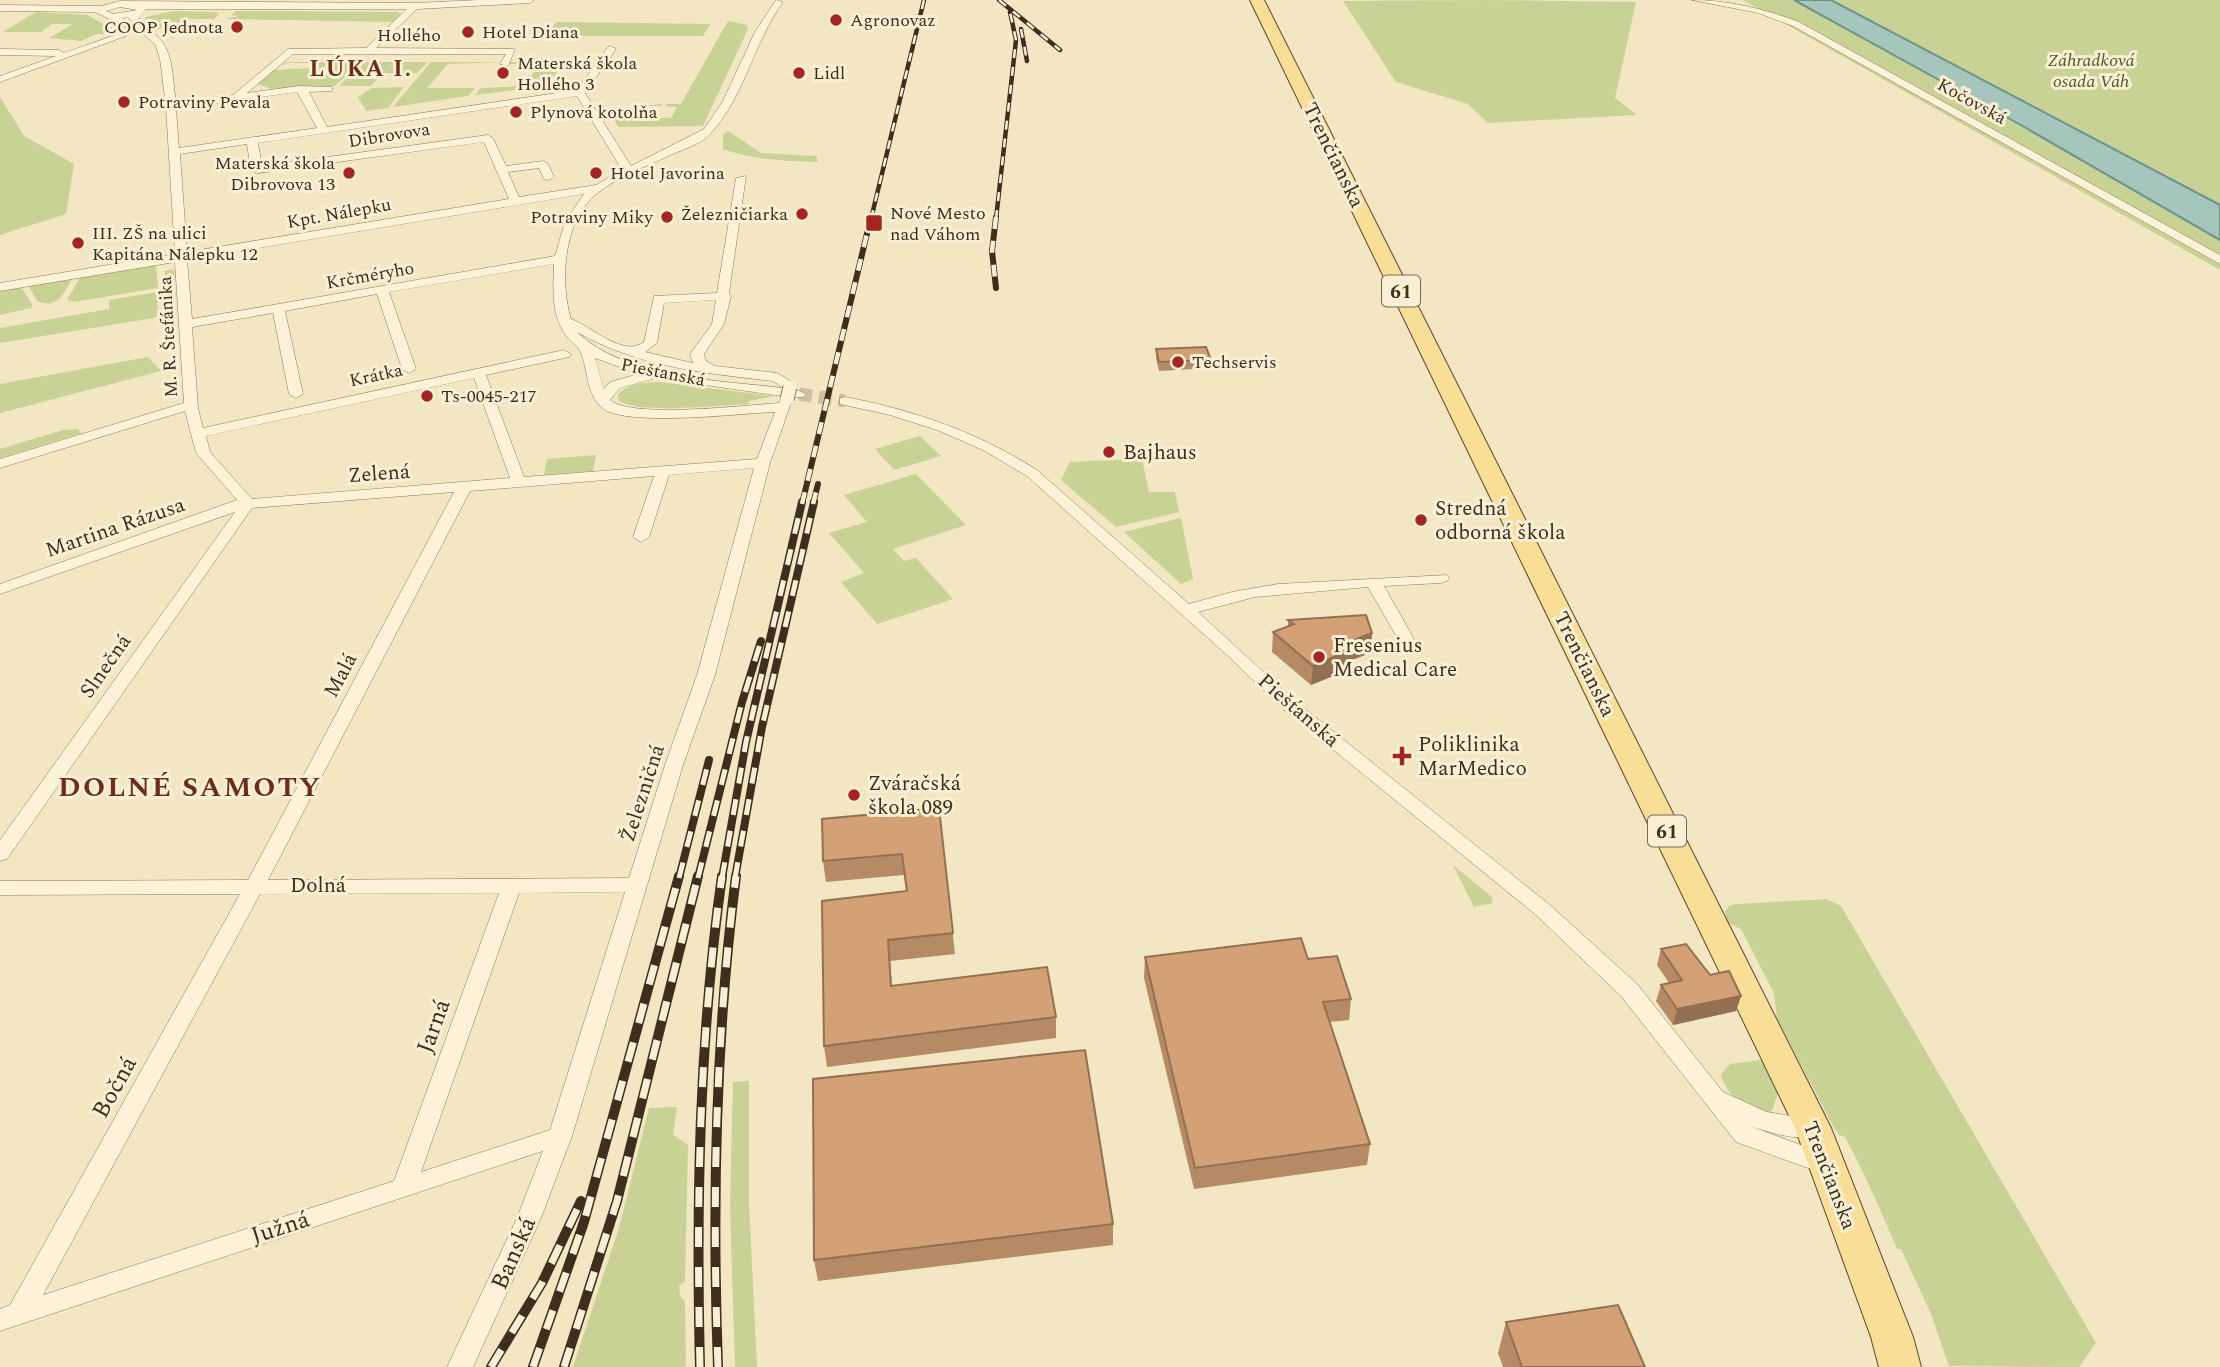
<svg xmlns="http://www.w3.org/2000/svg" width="2220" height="1367" viewBox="0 0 2220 1367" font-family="Spectral,serif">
<rect width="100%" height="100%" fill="#f2e6c3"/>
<g fill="#c9d295">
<path d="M1486,0L1636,2L1615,98L1637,115L1488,123L1468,104L1396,82L1343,1Z"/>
<path d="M1743,0H1794L2019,124L2220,240V270Z"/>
<path d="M1831,0H2220V205Z"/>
<path d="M174,11L214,12L219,14L214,19H189L155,30L143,22L146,17Z"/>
<path d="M236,11L397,12L401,14L394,22L226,19L238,16L231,15Z"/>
<path d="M36,12L87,15L122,34H96L81,41L49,38L73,24H52L41,32H3Z"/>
<path d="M728,21L747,25L748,29L703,126L619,127L606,110L662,104L661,106H649L643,118H671L677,107L665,106L667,104H681Z"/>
<path d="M557,22L710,24L703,36H544Z"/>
<path d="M286,62H360L335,86L272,89L257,84L273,70L312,68L317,63H288L281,65Z"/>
<path d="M363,62H394L389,68L397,62H428L417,73H358L365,74L362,79H377L371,86H339Z"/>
<path d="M431,62H505L448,64L427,88H475L468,96L393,107Z"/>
<path d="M510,62H565L546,86L475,95L481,88L524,86L540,64H508Z"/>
<path d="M404,87L388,108L366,111L358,97L372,88Z"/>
<path d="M0,97L24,136L74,164L66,214L0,235Z"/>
<path d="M728,131L761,153L816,156L818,162C786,161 754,160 723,149V135Z"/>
<path d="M156,265L158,288L74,302L67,300L80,278Z"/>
<path d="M174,269L176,335L165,339V271Z"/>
<path d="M72,279C64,293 57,310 37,301L29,286Z"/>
<path d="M21,287L33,306L31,308L0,315V291Z"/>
<path d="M157,292L158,316L154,318L0,343V328L109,309V300Z"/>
<path d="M148,357L161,371L0,413V384Z"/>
<path d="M659,382L775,396L749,401L748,404C721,405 637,415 618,400V394C630,383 643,383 659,382Z"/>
<path d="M77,429L82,433L0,458V449L63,430Z"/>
<path d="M920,436L941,456L894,470L875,449Z"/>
<path d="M596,455L593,471L544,475L547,459Z"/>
<path d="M1142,459L1149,492H1175L1179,512L1116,527L1061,480L1070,462Z"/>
<path d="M916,474L966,525L893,549L904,561L916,558L953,599L877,624L841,582L864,573L829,533L867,522L844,495Z"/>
<path d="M1181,518L1193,579L1181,584L1124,532Z"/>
<path d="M1453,865L1492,897V903L1474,907Z"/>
<path d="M1826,899L1841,906L2096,1343L2079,1367L1949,1366L1931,1314L1901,1249H1897C1881,1211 1865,1174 1845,1137L1839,1135L1833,1126L1777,1018L1774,993L1741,929L1728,923L1725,912L1729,906L1737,904Z"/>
<path d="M1761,1060L1780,1087L1772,1111L1764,1116C1745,1106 1726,1097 1721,1074L1730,1064Z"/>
<path d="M749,1081V1203L757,1367H735L730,1206L733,1082Z"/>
<path d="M677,1107L673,1135L688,1145L685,1281L679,1286L680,1296L685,1301L686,1367H573L619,1228L649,1108Z"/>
</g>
<path fill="#a5c5bd" stroke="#6b948c" stroke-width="2" d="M1794,0H1831L2220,205V240L2019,124Z"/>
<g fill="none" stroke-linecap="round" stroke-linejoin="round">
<path stroke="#cec1a2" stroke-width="13" stroke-dasharray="13 7" stroke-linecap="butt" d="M799,394L845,401"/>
<defs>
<g id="minor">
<path d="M479,0H534L530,3L417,9L376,48L515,49L508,66L500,64L506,54H293L247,93L299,86L332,87V91L309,92L327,127L577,90L608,47L611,46L616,49L585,93L631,166L704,129L723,101L755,32L776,0L783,2C754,42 745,95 712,132C702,145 680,150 666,157C641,169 612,179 592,198C563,226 560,283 571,319C591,326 623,358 644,342L654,296L717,293L736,178L746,176L729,293L731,296L724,324L704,354L706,361L715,366L777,373L795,384V389L806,394L804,397H793L770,463L715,675L683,765L572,1136L541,1218L473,1367H447L517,1218L543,1151L0,1331V1309L10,1305L240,894L0,895V881L248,880L454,492L252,508L7,859L0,861V840L235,512L0,594V584L237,500L196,453L185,411L0,468V459L184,403L175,262L0,291V283L175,254L166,107L160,59L155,44L141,32H136L95,12L0,11V5L101,6L120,1L415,3ZM120,7L137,10L113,14L106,11ZM146,9H407L366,48L288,49L233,95L176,103C173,85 174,59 163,43C159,36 152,34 149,26L138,18ZM128,17L135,25L122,18ZM297,92L317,128L179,148L176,109ZM577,96L622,170L596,185L519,197L508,172L539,168L544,179L548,180L554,177L548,164L543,161L506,166L493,138L488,135L262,166L258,143ZM484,142L509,199L187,252L180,154L247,144L251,170L257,173ZM584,194L565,222L555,256L192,319L187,260ZM554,264C553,288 551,317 567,337C570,341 575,344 578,348C589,363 583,388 601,407C622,428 743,413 775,412L757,459L524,477L486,375L569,357L571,354L564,350L203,428L198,408L192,327L273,313L289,394L296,398L303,394L285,311L377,294L402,369L409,373L416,369L389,292ZM716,300L712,324L690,354L693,363L645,352L657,343L664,303ZM577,332C638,367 704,373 773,381L783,388C718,380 626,379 577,332ZM595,358L639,374L610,382L604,389ZM474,378L510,478L252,499L210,452L206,436ZM656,378L782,396L779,403C746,405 632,419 610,400L620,388ZM754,468L697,675L665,765L629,878L268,880L470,491L654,476L633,537L641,542L649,537L669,475ZM625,892L550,1130L421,1172L519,893ZM499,893L394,1181L43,1295L260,894Z"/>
<path d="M1692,0C1729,0 1764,9 1799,22L2220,255V264L1793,26L1758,13Z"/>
<path d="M118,34L126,36L0,82V76L56,56L0,55V49L59,50L64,53Z"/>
<path d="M845,397C914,410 977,432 1037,470L1189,604L1232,592L1278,584L1447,575L1449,578L1447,581L1441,583L1384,586L1414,639L1406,644L1398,639L1368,587L1255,597L1198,612L1294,700L1550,905L1637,984L1723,1092L1767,1112L1821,1121L1825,1128L1821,1135C1800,1142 1771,1133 1750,1126L1809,1148L1835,1154L1839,1161L1835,1168L1827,1171L1808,1168L1736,1142L1621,996L1536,915L1282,708L1228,656L1027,476L983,450L937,430L890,415L840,404V398Z"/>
</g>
<path id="primary" d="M1250,0H1264L1831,1128L1913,1337L1921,1367H1879L1871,1337L1795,1128Z"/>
</defs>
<use href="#minor" stroke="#8f7758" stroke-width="1"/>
<use href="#primary" stroke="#5c442c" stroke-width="2"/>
<use href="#minor" fill="#fcf2d7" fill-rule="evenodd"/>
<use href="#primary" fill="#f9de98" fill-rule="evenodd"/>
<defs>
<g id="rail-far3">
<path d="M999,0L1060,50"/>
<path d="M1021,29L1027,61"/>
<path d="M871,219L924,0"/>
<path d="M996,219L1016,40L1010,12"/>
</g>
<g id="rail-far2">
<path d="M996,217L992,251L996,288"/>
<path d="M802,504L871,217"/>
<path d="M813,504L818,484"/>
</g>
<g id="rail-far1">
<path d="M679,878L709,760"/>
<path d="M698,878L742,702L761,641"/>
<path d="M722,878L746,742L802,502"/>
<path d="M735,878L762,727L814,502"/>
</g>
<g id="rail">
<path d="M491,1367L542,1283L581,1201"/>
<path d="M533,1367L584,1222L679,876"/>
<path d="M564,1367L617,1201L698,876"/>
<path d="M700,1367C696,1203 699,1039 722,876"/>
<path d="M718,1367C712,1203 715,1040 736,876"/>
</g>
</defs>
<use href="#rail-far3" stroke="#3d2e1d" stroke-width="4.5"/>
<use href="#rail-far2" stroke="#3d2e1d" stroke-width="6"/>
<use href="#rail-far1" stroke="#3d2e1d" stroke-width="8"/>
<use href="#rail" stroke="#3d2e1d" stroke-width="10"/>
<use href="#rail-far3" stroke="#f9efd4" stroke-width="2.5" stroke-dasharray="9" stroke-linecap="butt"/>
<use href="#rail-far2" stroke="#f9efd4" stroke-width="4.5" stroke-dasharray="12" stroke-linecap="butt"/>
<use href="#rail-far1" stroke="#f9efd4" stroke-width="5" stroke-dasharray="16" stroke-linecap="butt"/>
<use href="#rail" stroke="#f9efd4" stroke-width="7" stroke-dasharray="20" stroke-linecap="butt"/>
<defs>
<path id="minor-bridge" d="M787,399L790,387"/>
</defs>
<use href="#minor-bridge" stroke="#8f7758" stroke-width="15" stroke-linecap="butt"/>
<use href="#minor-bridge" stroke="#fcf2d7" stroke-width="13"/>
</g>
<g fill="#b68a65">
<path d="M1156,349L1211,360L1210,368L1159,371L1156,358Z"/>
<path d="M1288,620L1372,633L1370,653L1344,663L1343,672L1311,685L1272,652L1273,632L1288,626Z"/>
<path d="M939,808L955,954L890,961L892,986L1056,1017V1038L827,1067L824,1046L906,891L904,875L826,882L823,861Z"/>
<path d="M1661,949L1710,975L1741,996L1736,1011L1673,1025L1656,1001L1661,985L1669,983L1657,965Z"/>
<path d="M1145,957L1308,959L1351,999L1349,1020L1329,1022L1370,1144L1367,1165L1194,1189L1144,978Z"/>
<path d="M1113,1224V1245L818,1281L814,1260Z"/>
<path d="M1506,1322L1645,1367H1503L1498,1353Z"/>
</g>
<g fill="#947052">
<path d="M1372,633L1370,653L1344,663L1343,672L1311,685L1313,666L1338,646Z"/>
<path d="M1741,996L1736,1011L1673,1025L1677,1009Z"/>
</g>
<g fill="#d4a075" stroke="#947052" stroke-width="2">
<path d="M1206,347L1211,360L1159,362L1156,349Z"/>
<path d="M1366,615L1372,633L1338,646L1345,652L1313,666L1273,632L1294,624L1288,620Z"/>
<path d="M939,808L953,933L888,940L891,986L1047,967L1056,1017L824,1046L822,901L907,891L902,854L823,861L822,819Z"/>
<path d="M1301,938L1308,959L1337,956L1351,999L1323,1002L1370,1144L1195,1168L1145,957Z"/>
<path d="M1686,944L1710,975L1729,971L1741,996L1677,1009L1661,985L1682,980L1661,949Z"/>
<path d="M1085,1050L1113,1224L814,1260L813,1079Z"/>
<path d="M1618,1305L1645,1367H1522L1506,1322Z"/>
</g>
<g fill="#a42521" stroke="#f9efd4" stroke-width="2.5">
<circle cx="836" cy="20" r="7"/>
<circle cx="237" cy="27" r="7"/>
<circle cx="468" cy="32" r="7"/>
<circle cx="503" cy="73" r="7"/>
<circle cx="799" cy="73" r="7"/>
<circle cx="124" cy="102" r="7"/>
<circle cx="516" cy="112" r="7"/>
<circle cx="349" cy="173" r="7"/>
<circle cx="596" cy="173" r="7"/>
<circle cx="802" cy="214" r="7"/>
<circle cx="667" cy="217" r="7"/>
<rect x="865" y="214" width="18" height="18" rx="3.5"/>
<circle cx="78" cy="243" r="7"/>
<circle cx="1178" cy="362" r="7"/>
<circle cx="427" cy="396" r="7"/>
<circle cx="1109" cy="452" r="7"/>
<circle cx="1421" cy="520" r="7"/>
<circle cx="1319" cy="657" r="7"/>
<path d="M1398.5 745.5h7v7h7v7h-7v7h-7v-7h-7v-7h7z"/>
<circle cx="854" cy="795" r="7"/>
</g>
<g text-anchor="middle" stroke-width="6" stroke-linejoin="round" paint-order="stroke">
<g font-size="18" fill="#3d2e1d" stroke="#f9efd4" text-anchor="start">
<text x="850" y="26">Agronovaz</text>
<text x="223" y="33" text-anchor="end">COOP Jednota</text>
<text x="482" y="38">Hotel Diana</text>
<text x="517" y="69">Materská škola<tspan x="517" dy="21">Hollého 3</tspan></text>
<text x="813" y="79">Lidl</text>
<text x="138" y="108">Potraviny Pevala</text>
<text x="530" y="118">Plynová kotolňa</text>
<text x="335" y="169" text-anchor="end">Materská škola<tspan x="335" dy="21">Dibrovova 13</tspan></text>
<text x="610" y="179">Hotel Javorina</text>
<text x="890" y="219">Nové Mesto<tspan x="890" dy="21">nad Váhom</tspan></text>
<text x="788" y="220" text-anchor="end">Železničiarka</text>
<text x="653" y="223" text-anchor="end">Potraviny Miky</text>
<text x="92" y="239">III. ZŠ na ulici<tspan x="92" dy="21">Kapitána Nálepku 12</tspan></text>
<text x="1192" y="368">Techservis</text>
<text x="441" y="402">Ts-0045-217</text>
</g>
<g font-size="18" fill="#3d2e1d" stroke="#f9efd4">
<text x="409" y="41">Hollého</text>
<text transform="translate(1972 101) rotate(29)" y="6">Kočovská</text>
<text transform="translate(389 135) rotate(-9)" y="6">Dibrovova</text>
<text transform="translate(339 213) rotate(-10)" y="6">Kpt. Nálepku</text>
<text transform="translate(370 275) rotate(-10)" y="6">Krčméryho</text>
<text transform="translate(168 337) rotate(-93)" y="6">M. R. Štefánika</text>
<text transform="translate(663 372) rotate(11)" y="6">Piešťanská</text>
<text transform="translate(376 375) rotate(-12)" y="6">Krátka</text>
</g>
<g font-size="18" font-style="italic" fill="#4b5c22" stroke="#f9efd4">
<text x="2091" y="66">Záhradková<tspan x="2091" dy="21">osada Váh</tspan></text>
</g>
<g fill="#f9efd4" stroke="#756854" stroke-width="2">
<rect x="1382" y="275.5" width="38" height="31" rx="5"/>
<rect x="1648" y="815.5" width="38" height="31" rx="5"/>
</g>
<g font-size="19" font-weight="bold" fill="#3d2e1d">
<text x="1401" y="298">61</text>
<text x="1667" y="838">61</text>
</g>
<g font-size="21" fill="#3d2e1d" stroke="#f9efd4">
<text transform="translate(1334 155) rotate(64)" y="7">Trenčianska</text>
<text transform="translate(379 473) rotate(-4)" y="7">Zelená</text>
<text transform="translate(115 527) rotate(-19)" y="7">Martina Rázusa</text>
<text transform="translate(1585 664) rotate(64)" y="7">Trenčianska</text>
<text transform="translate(105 666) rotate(-55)" y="7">Slnečná</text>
<text transform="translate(340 675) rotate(-62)" y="7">Malá</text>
<text transform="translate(1299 710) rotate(41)" y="7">Piešťanská</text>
<text transform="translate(642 793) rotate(-72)" y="7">Železničná</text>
<text x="318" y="892">Dolná</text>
<text transform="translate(1830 1175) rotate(69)" y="7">Trenčianska</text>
</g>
<g font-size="21" fill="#3d2e1d" stroke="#f9efd4" text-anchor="start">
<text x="1123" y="459">Bajhaus</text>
<text x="1435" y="515">Stredná<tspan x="1435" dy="24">odborná škola</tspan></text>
<text x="1333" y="652">Fresenius<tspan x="1333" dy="24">Medical Care</tspan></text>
<text x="1418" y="751">Poliklinika<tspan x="1418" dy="24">MarMedico</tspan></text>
<text x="868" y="790">Zváračská<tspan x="868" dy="24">škola 089</tspan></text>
</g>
<g font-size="23" font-weight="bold" letter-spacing="2" fill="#6e2d18" stroke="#f9efd4">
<text x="361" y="76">LÚKA I.</text>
</g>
<g font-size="24" fill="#3d2e1d" stroke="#f9efd4">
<text transform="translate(433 1026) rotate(-70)" y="8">Jarná</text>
<text transform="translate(114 1087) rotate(-61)" y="8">Bočná</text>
<text transform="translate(280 1227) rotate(-18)" y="8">Južná</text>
<text transform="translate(513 1253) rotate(-66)" y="8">Banská</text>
</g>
<g font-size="28" font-weight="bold" letter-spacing="2" fill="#6e2d18" stroke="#f9efd4">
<text x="190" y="796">DOLNÉ SAMOTY</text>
</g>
</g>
</svg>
